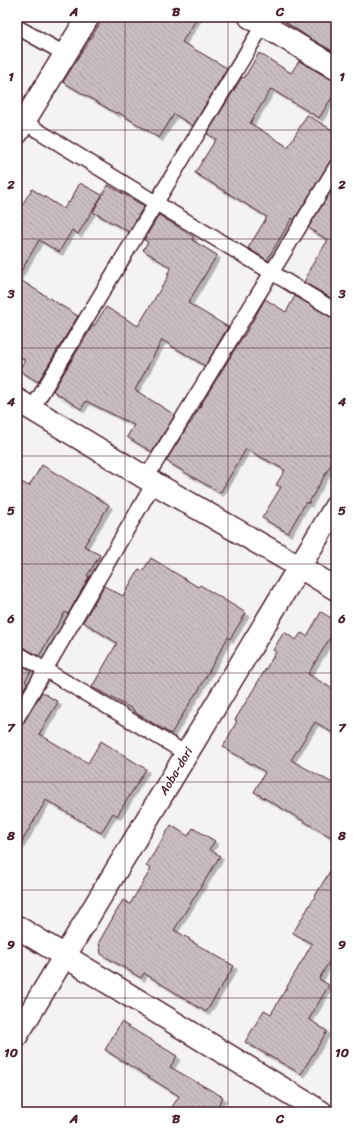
<svg xmlns="http://www.w3.org/2000/svg" width="353" height="1129" viewBox="0 0 353 1129" font-family="Sriracha,sans-serif">
<defs>
<pattern id="building-back-hatch" width="6" height="6" patternUnits="userSpaceOnUse"><rect width="6" height="6" fill="#cabdc1"/><path d="M-1 5l2 2M0 0l6 6M5-1l2 2" fill="none" stroke="#afa2a6"/></pattern>
<filter id="shadow"><feDropShadow dx="3.5" dy="3.5" stdDeviation="0" flood-color="#0004"/></filter>
</defs>
<rect width="100%" height="100%" fill="#f4f2f2"/>
<filter id="ink" filterUnits="userSpaceOnUse"><feTurbulence type="fractalNoise" baseFrequency=".025" numOctaves="2"/><feDisplacementMap in="SourceGraphic" scale="8" xChannelSelector="R" yChannelSelector="G"/><feConvolveMatrix kernelMatrix="1 2 1 2 8 2 1 2 1" color-interpolation-filters="sRGB"/></filter>
<g filter="url(#ink)">
<g fill="url(#building-back-hatch)" stroke="#4a1f2b" filter="url(#shadow)">
<path d="M104,17H198L182,42L227,68L193,126L174,114L159,138L118,112L117,114L63,82Z"/>
<path d="M278,17H336V53L308,37Z"/>
<path d="M259,53L291,73L299,61L330,79L336,80V91L319,118L271,89L250,123L288,147L307,115L336,132V159H332L329,163L294,220L292,218L267,260L248,248L267,217L195,173L216,139L207,134L242,77L244,78Z"/>
<path d="M80,183L102,195L78,234L72,230L59,252L39,240L17,278V213L32,189L64,209L68,202L69,203Z"/>
<path d="M336,183V301L304,282L310,270H309L328,240L308,228Z"/>
<path d="M108,185L144,206L129,232L93,212Z"/>
<path d="M159,215L194,237L192,240L217,255L188,303L228,327L205,366L162,340L135,390L175,415L152,452L127,437L134,425L86,401L81,409L53,391L93,325L94,326L106,307L138,326L169,275L167,274L171,268L143,250L148,242L144,240Z"/>
<path d="M17,278L78,316L38,382L19,370L25,360L17,355Z"/>
<path d="M295,296L332,318L336,319V456L308,504L306,502L288,533L262,518L281,487L276,485L285,470L246,449L220,493L166,461L189,424H190L205,398L243,336H244L265,299L286,312Z"/>
<path d="M42,465L109,505L84,546L100,555L87,576L89,577L68,614L65,612L39,656L21,646L17,645V480L29,486Z"/>
<path d="M151,558L198,587L200,585L246,613L230,639L228,637L197,693H196L171,734L133,711L134,710L92,687L117,643L83,622L104,586L123,596L139,569L143,571Z"/>
<path d="M321,612L336,621V628L308,674L336,691V735L315,722L291,760L336,785V840L254,792L265,772L223,747L237,721L235,720L276,652L273,650L284,632L296,640L301,633L307,636Z"/>
<path d="M17,663L31,671L25,681L27,683L17,701Z"/>
<path d="M42,692L58,702L39,734L88,763L101,741L146,769L117,816L113,813L101,833L46,800L17,850V726H21L24,722Z"/>
<path d="M171,825L188,836L193,828L215,841L209,849L220,856L174,930L190,939L189,940L234,966L206,1012L144,973L141,978L101,954L99,942L123,900L130,904L151,869L146,866Z"/>
<path d="M336,861V950L319,979L329,985L309,1019L327,1031L301,1074L245,1042L264,1010L271,1014L312,944L293,933Z"/>
<path d="M121,1022L177,1056L170,1067L223,1097L214,1112H169L179,1096L105,1050Z"/>
</g>
<g fill="none" stroke-linecap="round" stroke-linejoin="round">
<defs>
<g id="lane">
<path d="M17,27L65,54"/>
<path d="M24,122L156,203L336,311"/>
<path d="M32,409L263,25"/>
<path d="M146,478L336,167"/>
<path d="M17,653L187,754"/>
<path d="M17,718L154,483"/>
</g>
<g id="street">
<path d="M250,17L336,68"/>
<path d="M17,133L88,17"/>
</g>
<g id="secondary">
<path d="M17,400L154,483L300,567L336,589"/>
<path d="M17,927L321,1112"/>
</g>
<path id="primary" d="M17,1035L336,506"/>
</defs>
<use href="#lane" stroke="#4a1f2b" stroke-width="17"/>
<use href="#street" stroke="#4a1f2b" stroke-width="25"/>
<use href="#secondary" stroke="#4a1f2b" stroke-width="25"/>
<use href="#primary" stroke="#4a1f2b" stroke-width="25"/>
<use href="#lane" stroke="#fff" stroke-width="14"/>
<use href="#street" stroke="#fff" stroke-width="22"/>
<use href="#secondary" stroke="#fff" stroke-width="22"/>
<use href="#primary" stroke="#fff" stroke-width="22"/>
</g>
</g>
<path fill="none" stroke="#4a1f2b" stroke-width="1" stroke-opacity="0.55" d="M125,17V1112M228,17V1112M17,130H336M17,239H336M17,348H336M17,456H336M17,564H336M17,673H336M17,782H336M17,890H336M17,998H336"/>
<g text-anchor="middle" stroke-width="3" stroke-linejoin="round" paint-order="stroke">
<g font-size="12" fill="#4a1f2b" stroke="#fff">
<text transform="translate(176 771) rotate(-59)" y="4">Aoba-dori</text>
</g>
</g>
<rect width="353" height="1129" fill="none" stroke="#fff" stroke-width="44"/>
<rect x="22" y="22" width="309" height="1085" fill="none" stroke="#4a1f2b" stroke-width="1.5"/>
<g font-size="13" text-anchor="middle" font-weight="bold" fill="#4a1f2b">
<text x="74" y="16">A</text>
<text x="176" y="16">B</text>
<text x="280" y="16">C</text>
<text x="11" y="81">1</text>
<text x="342" y="81">1</text>
<text x="11" y="189">2</text>
<text x="342" y="189">2</text>
<text x="11" y="298">3</text>
<text x="342" y="298">3</text>
<text x="11" y="406">4</text>
<text x="342" y="406">4</text>
<text x="11" y="515">5</text>
<text x="342" y="515">5</text>
<text x="11" y="623">6</text>
<text x="342" y="623">6</text>
<text x="11" y="732">7</text>
<text x="342" y="732">7</text>
<text x="11" y="840">8</text>
<text x="342" y="840">8</text>
<text x="11" y="949">9</text>
<text x="342" y="949">9</text>
<text x="11" y="1057">10</text>
<text x="342" y="1057">10</text>
<text x="74" y="1123">A</text>
<text x="176" y="1123">B</text>
<text x="280" y="1123">C</text>
</g>
</svg>
